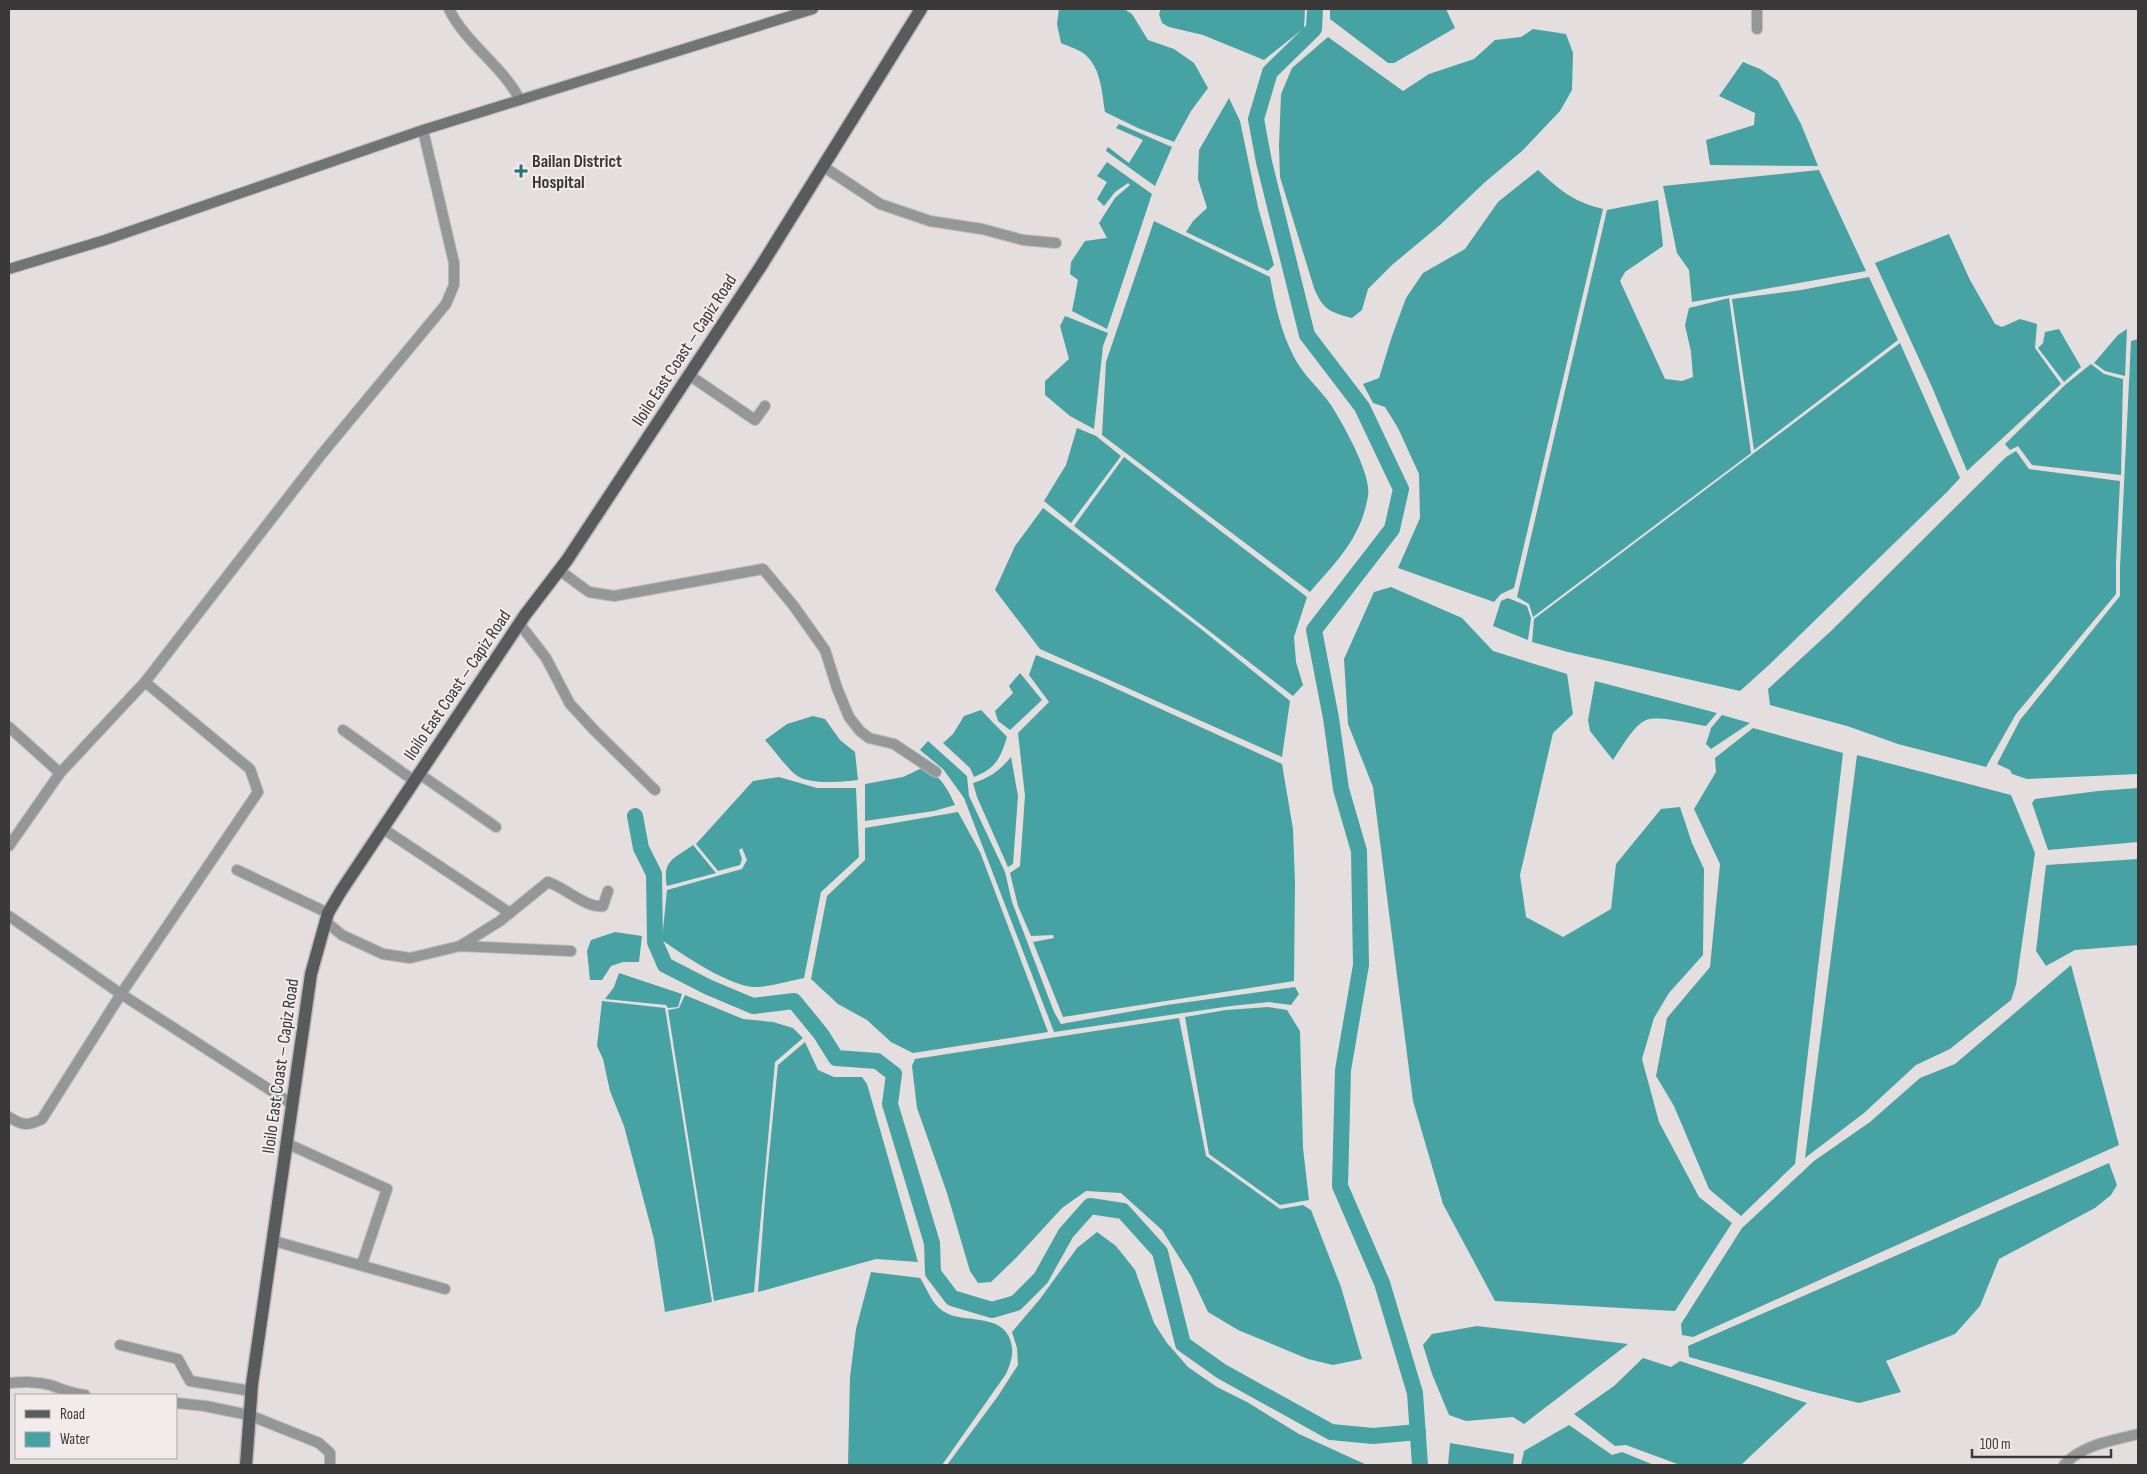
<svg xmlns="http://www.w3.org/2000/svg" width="2147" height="1474" viewBox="0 0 2147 1474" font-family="'Sofia Sans Condensed',sans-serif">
<rect width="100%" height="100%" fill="#e4dedf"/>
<g fill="#47a2a3">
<path d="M1059,9H1124L1132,14L1148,40L1174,49L1194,63L1208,88L1191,111L1174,142L1138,128L1105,112C1102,92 1101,66 1083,53C1077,49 1068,46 1061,43L1057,24Z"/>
<path d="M1161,9H1305L1304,28L1264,60L1203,35L1169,27L1162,23L1159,14Z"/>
<path d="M1330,9H1446L1455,28L1394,63H1388L1330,19Z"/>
<path d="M1533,29L1566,34L1573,53L1572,90L1560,111L1522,151L1484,183L1440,225L1392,265L1368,289L1362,310L1352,318C1330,312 1323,310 1314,288L1280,177L1279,146L1281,94L1292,68L1328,37L1403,91L1429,74L1474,59L1495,40L1521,37Z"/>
<path d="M1743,62L1760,69L1778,81L1801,124L1818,166L1710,165L1706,140L1754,125L1755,113L1719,96Z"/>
<path d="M1229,98L1240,121L1258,207L1274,265L1268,271L1186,232L1193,221L1207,208L1198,179L1199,150Z"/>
<path d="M1119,124L1172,147L1155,186L1106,151L1108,147L1129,163L1143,140L1116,128Z"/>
<path d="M1107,162L1152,194L1107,329L1072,311L1078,280L1070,274L1071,262L1085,241L1107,238L1099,223L1115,198L1130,185L1128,183L1115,192L1104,206L1097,199L1107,182L1097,176Z"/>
<path d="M1538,170C1561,191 1572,201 1603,209L1514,588L1501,594L1494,602L1398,568L1420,518L1419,474L1398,428L1385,407L1373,403L1363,384L1379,378L1392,336L1406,298L1423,273L1465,249L1498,202Z"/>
<path d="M1819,170L1866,271L1692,302L1689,270L1677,253L1663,186Z"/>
<path d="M1658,200L1663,246L1625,272L1620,281L1665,379L1682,381L1693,377L1691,352L1685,325L1689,308L1729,298L1751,453L1533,617L1529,604L1517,597L1607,210Z"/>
<path d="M1154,221L1270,277C1275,305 1281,332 1294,357C1303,375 1320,389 1331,405C1343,424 1372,475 1368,496C1361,538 1337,561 1310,592L1102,435L1106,362Z"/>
<path d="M1949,234L1970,280L1995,324L2002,327L2020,319L2037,324L2035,348L2061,384L1967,471L1932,387L1875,263Z"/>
<path d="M1869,277L1898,340L1754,450L1732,299L1801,290Z"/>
<path d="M1065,316L1108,333L1103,346L1094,429L1070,416L1045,395V381L1069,359L1060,326Z"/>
<path d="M2059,329L2081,367L2064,382L2038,348L2043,343L2045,332Z"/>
<path d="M2127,329L2125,376L2105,371L2094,363L2118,335Z"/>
<path d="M2138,339V774L2027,779L2012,774L2010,770L1997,764L2020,720L2120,596V567L2131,341Z"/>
<path d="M1900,343L1960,478L1947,492L1769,665L1740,691L1568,652L1532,642L1534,619Z"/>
<path d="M2091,364L2104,374L2123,379L2121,475L2032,465L2018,446L2010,450L2005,444L2065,385Z"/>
<path d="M1077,428L1096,436L1121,456L1071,523L1044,501L1066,465Z"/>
<path d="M2016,451L2029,469L2120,481L2116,562V594L2016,714L1986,767L1898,744L1847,726L1770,705L1768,689L1831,631L2006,457Z"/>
<path d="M1124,457L1307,597L1294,637L1296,662L1303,685L1293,696L1074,526Z"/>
<path d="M1043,508L1201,629L1290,701L1282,757L1040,649L995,590L1015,546Z"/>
<path d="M1391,587L1462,618L1493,651L1567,674L1573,714L1553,733L1520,875L1526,917L1563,937L1611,909L1616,864L1661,809L1680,807L1692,843L1704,869L1703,955L1669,993L1654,1018L1642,1059L1659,1122L1699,1197L1732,1223L1675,1311L1495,1301L1443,1204L1413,1101L1373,787L1348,724L1344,659L1374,592Z"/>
<path d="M1508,598L1527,606L1531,618L1528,640L1493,626L1501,601Z"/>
<path d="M1036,655L1097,680L1282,764L1293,829L1295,883L1294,981L1063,1017L1033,942L1054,938L1053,935L1031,936L1018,906L1010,873L1020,866L1025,796L1018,733L1049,702L1029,675Z"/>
<path d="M1020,673L1042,700L1010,730L998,721L995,711L1013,693L1009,686Z"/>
<path d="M1595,681L1717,713L1706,726C1692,724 1659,715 1646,720C1634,725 1621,748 1613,760L1590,731L1588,720Z"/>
<path d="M981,710L1007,737C1000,759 996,768 974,777L970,768L943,743L953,734L964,716Z"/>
<path d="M1722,715L1750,723L1711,749L1706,744L1711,728Z"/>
<path d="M813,716L825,719L840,740L855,752L858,780C843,782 808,785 796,775C785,766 775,751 765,740L787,724Z"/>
<path d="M1753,728L1843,753L1795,1164L1741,1216L1709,1189L1674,1106L1656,1076L1667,1018L1710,967L1720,864L1694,809L1716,772L1715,758Z"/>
<path d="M928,741L967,776L969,796L1005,872L1012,902L1054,1012L1061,1024L1167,1005L1295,987L1299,994L1291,1005L1269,1002L1231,1006L1054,1032L964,798L943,769L920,750Z"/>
<path d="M1857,755L2011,795L2035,853L2016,985L2011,1000L1950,1049L1916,1065L1864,1113L1805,1158Z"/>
<path d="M1011,757L1018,796L1013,864L1008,867L977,797L973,783C990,778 1000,770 1011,757Z"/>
<path d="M922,768C941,775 947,788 955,805L934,811L865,821V784L903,777Z"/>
<path d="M779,777L817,788H856L859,857L821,892L804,978C789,981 773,986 758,987C733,989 683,955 662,940L667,890L742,869L747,860L742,848L739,850L742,859L740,865L718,871L696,844L753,781Z"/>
<path d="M2138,788V842L2048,850L2032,803L2035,799L2098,791Z"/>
<path d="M958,812L980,852L1048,1032L913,1053L891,1042L867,1020L838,1004L811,979L827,896L865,860V828Z"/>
<path d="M693,845L716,873L667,886C662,860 674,859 693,845Z"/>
<path d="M2138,859V945L2075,950L2046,966L2036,951L2046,865Z"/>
<path d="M615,932L642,936L639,962H623L611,966L602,980H590L587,951L591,940Z"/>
<path d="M2071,965L2119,1145L1693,1337L1682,1335L1681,1324L1742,1228L1814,1161L1870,1122L1920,1078L1955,1064Z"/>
<path d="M619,973L682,994L678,1007L668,1008L666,1005L605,999L614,987Z"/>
<path d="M685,995L743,1019L773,1022L793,1028L803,1038L775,1062L754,1292L714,1301L668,1010L679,1008Z"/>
<path d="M602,1001L665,1008L712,1302L665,1312L654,1239L624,1126L610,1091L603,1059L597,1046Z"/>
<path d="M1268,1007L1287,1010L1300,1031L1303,1148L1309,1200L1280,1205L1209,1154L1185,1017L1226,1010Z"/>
<path d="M1179,1018L1206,1156L1280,1209L1303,1205L1311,1210L1341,1287L1362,1359L1333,1365L1308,1359L1238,1330L1208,1312L1191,1276L1162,1230L1121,1193L1086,1191L1062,1208L1016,1258L991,1282L978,1283L970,1271L947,1193L917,1108L912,1066L915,1059Z"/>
<path d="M805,1042L818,1070L834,1077H862L867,1084L918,1262L876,1259L758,1292L766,1186L778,1065Z"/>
<path d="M2109,1163L2117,1185L2111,1195L2095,1208L1999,1259L1980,1306L1955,1334L1886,1361L1901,1392L1859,1403L1810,1391L1689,1357L1688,1346Z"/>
<path d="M1097,1232L1116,1246L1135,1270L1154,1323L1167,1343L1188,1367L1217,1387L1247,1402L1299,1434L1367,1465H947L998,1396L1018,1365L1017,1348L1012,1332L1040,1299L1077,1248Z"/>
<path d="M871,1272L920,1278C926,1287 931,1301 939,1308C958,1326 997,1311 1009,1337C1015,1351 1012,1360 1006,1374L942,1465H848L850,1377L856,1329Z"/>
<path d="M1477,1326L1628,1344L1524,1424L1513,1417L1466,1421L1449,1415L1432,1374L1423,1345L1432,1334Z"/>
<path d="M1643,1358L1671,1367L1680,1361L1807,1403L1741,1465H1680L1626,1445L1615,1446L1574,1414L1614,1386Z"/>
<path d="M1569,1425L1612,1455L1622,1452L1654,1465H1521L1524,1451Z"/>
<path d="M1450,1443L1514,1454L1513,1465H1448Z"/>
</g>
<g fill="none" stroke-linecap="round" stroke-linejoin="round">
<g stroke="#47a2a3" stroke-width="16">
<path d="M1315,9L1314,29L1270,72L1256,119L1264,162L1307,335L1362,407L1401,489L1392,529L1314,630L1331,718L1341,789L1359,851L1361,965L1343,1070L1340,1186L1382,1283L1415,1393L1420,1465"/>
<path d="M635,816L641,848L654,874L655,942L665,965L708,987L753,1006L794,1001L821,1034L836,1058L877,1061L894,1074L890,1104L932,1243L933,1273L952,1298L992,1310L1016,1303L1041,1278L1066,1233L1090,1206L1123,1211L1160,1252L1183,1344L1221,1371L1331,1432L1373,1436L1418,1432"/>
</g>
<defs>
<g id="minor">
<path d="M449,9C466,44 502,65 520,100"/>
<path d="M1757,9V29"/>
<path d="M824,167L880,204L930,221L982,229L1023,240L1056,243"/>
<path d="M689,375L755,420L765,406"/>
<path d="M559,570L589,592L614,596L763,569L793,605L825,650L837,688L849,717L860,731L869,738L894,744L936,772"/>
<path d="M519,623L546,658L570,704L595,731L655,790"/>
<path d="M9,727L60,773"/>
<path d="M343,730L413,780"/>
<path d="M418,773L496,827"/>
<path d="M382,828L510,913"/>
<path d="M9,846L60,773L145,682L321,455L446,304L454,285V263L423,130"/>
<path d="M237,870L328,913"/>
<path d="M9,916L121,994L292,1104"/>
<path d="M325,921L342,935L383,954L410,958L460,946L571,951"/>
<path d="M460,946L500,921L548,882C566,888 585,908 603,906L608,891"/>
<path d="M9,1117C23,1126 28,1126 42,1119L121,994L258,792L250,769L145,682"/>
<path d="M286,1143L387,1189L362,1264"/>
<path d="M274,1241L445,1289"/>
<path d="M120,1345L178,1359L190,1381L251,1391"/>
<path d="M9,1383C23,1382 36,1381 50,1385C62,1389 72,1394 85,1395"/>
<path d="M176,1403L205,1406L249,1415L319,1443L330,1453V1465"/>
<path d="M2064,1465C2083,1444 2112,1441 2138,1434"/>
</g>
<path id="secondary" d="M9,269L105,240L423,130L813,9"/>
<path id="primary" d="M246,1465L252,1384L311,974L328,913L341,891L525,615L567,560L761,266L921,9"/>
</defs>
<use href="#minor" stroke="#bfb9ba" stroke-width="12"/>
<use href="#secondary" stroke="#bfb9ba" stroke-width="12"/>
<use href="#primary" stroke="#bfb9ba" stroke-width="15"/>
<use href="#minor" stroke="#949797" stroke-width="10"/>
<use href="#secondary" stroke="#707474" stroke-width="10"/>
<use href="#primary" stroke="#575b5b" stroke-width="12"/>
</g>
<path fill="#257070" stroke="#f1ebec" stroke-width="2" d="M518.5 163.5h5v5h5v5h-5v5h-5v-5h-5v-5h5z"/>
<g text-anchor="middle" stroke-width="4" stroke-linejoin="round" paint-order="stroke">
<g font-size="18" font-weight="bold" fill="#3b3839" stroke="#f1ebec" text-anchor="start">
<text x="532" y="167">Bailan District<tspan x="532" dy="21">Hospital</tspan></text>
</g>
<g font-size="18" fill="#3b3839" stroke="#f1ebec">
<text transform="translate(684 350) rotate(-57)" y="6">Iloilo East Coast – Capiz Road</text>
<text transform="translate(457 685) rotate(-56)" y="6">Iloilo East Coast – Capiz Road</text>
<text transform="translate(280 1066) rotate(-82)" y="6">Iloilo East Coast – Capiz Road</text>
</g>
</g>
<rect width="2147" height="1474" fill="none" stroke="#3b3839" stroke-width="20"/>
<rect x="15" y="1394" width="162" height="65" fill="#f1ebec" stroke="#a8a3a4"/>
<rect x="25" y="1410" width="25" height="8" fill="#575b5b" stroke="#a8a3a4"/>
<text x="60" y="1419" font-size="15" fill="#3b3839">Road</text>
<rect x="25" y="1432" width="25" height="15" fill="#47a2a3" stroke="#a8a3a4"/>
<text x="60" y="1444" font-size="15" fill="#3b3839">Water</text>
<path d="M1972 1449v8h139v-8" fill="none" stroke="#3b3839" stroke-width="2.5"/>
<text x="1980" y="1449" font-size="15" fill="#3b3839" stroke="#f1ebec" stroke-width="4" paint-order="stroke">100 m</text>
</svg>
